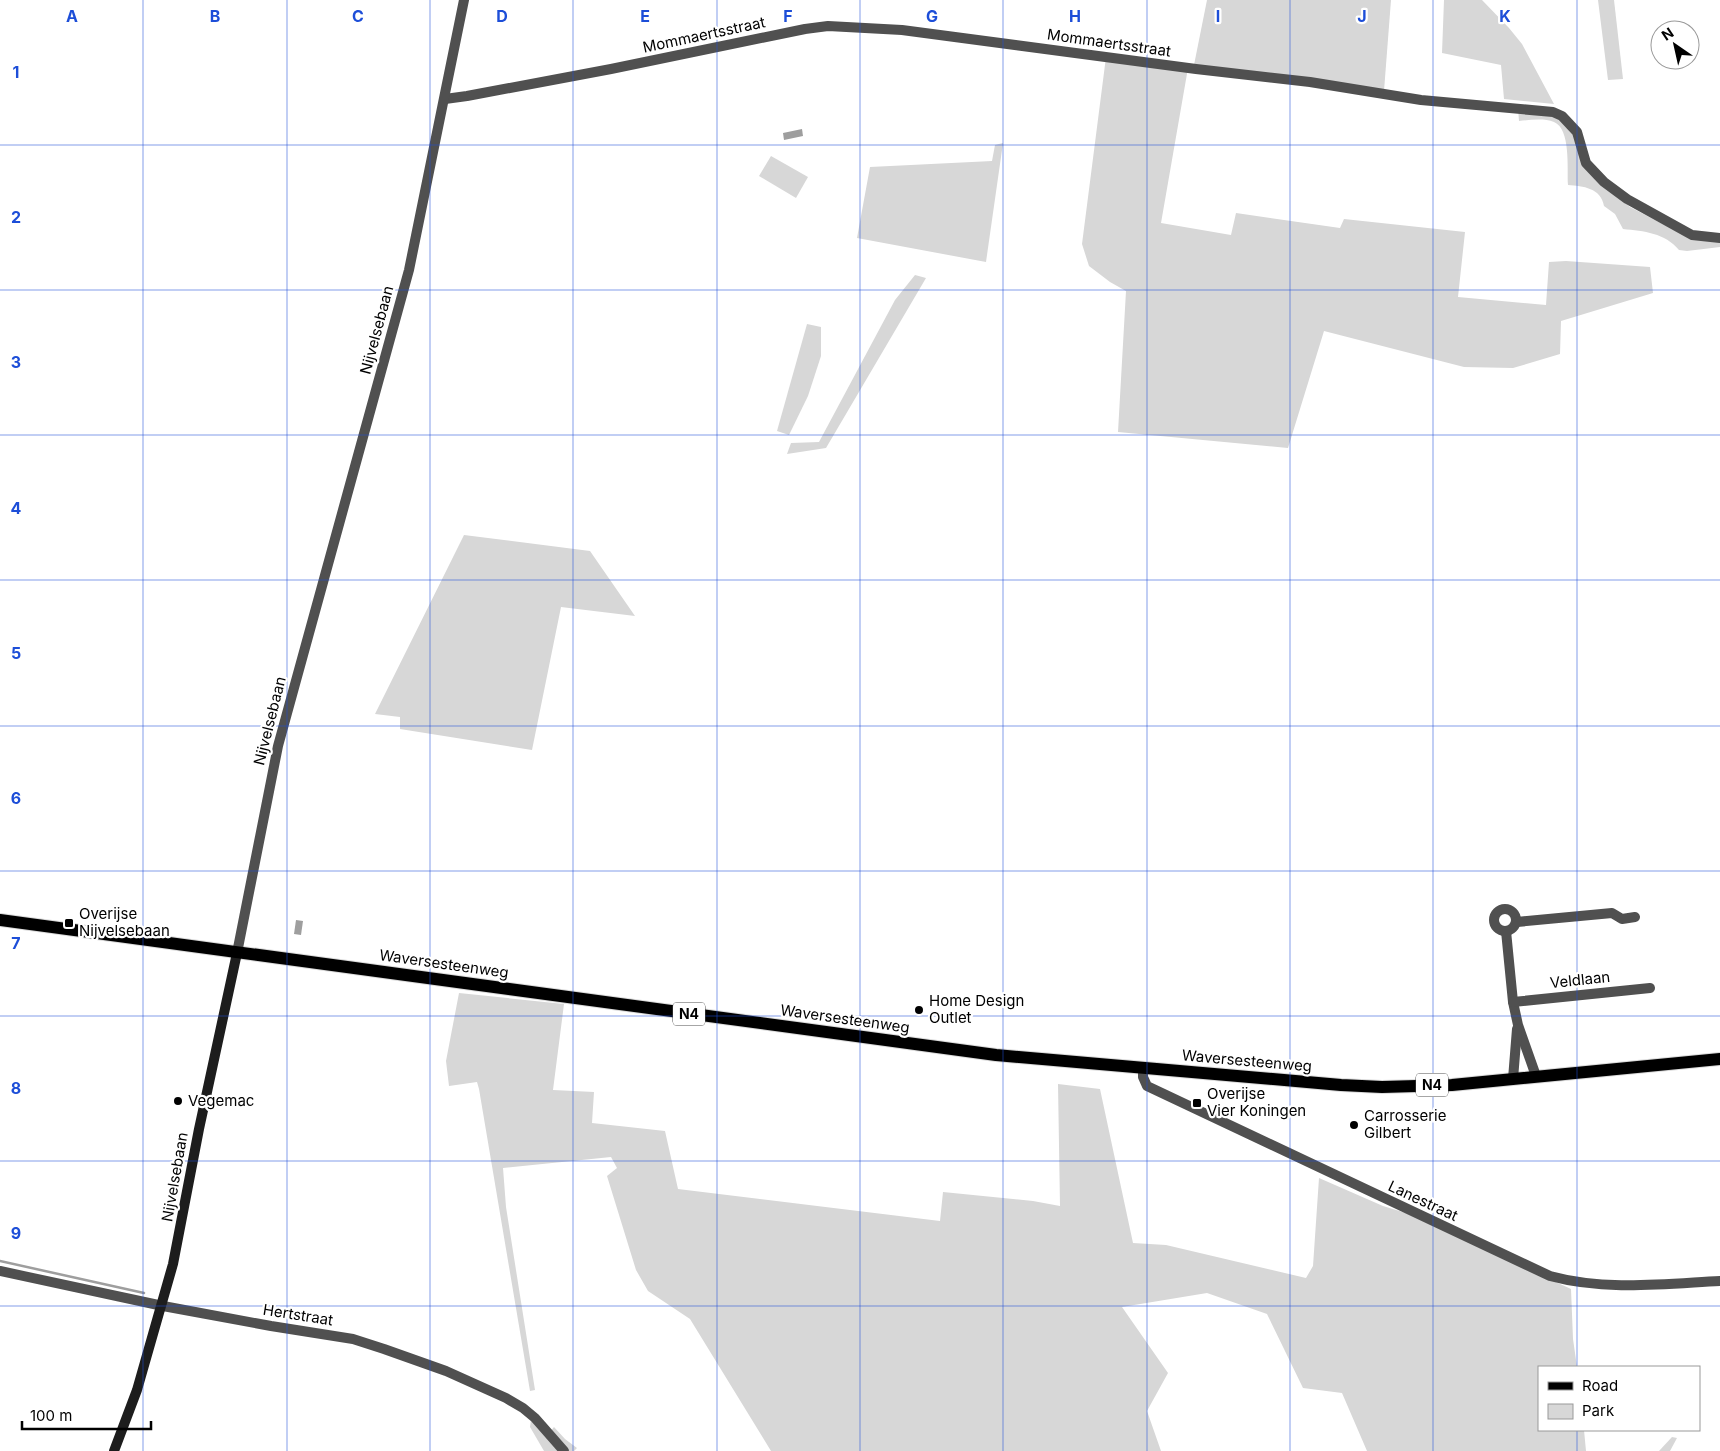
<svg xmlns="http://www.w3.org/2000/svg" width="1720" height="1451" viewBox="0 0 1720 1451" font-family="Inter,sans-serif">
<rect width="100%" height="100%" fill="#fff"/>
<g fill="#d7d7d7">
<path d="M1207,0H1391L1384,91L1194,65Z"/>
<path d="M1444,0H1482L1509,28L1522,44L1554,104L1504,99L1501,65L1442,53Z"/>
<path d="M1598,0H1614L1623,79L1608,80Z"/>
<path d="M1106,57L1188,68L1161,223L1231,235L1236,213L1340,228L1344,219L1465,232L1458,297L1546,305L1549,262L1566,261L1650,267L1653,293L1561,321L1560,354L1513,368L1464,367L1324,331L1288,448L1118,432L1126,291L1110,282L1089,266L1082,244Z"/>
<path d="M1518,108L1562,116L1603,186L1630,207L1676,231L1720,241V247L1687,251L1679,250C1665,233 1644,231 1623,229L1615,214L1604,206C1601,188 1583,186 1568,185C1567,169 1571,129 1554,122C1544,118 1530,120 1519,121Z"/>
<path d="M1003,143L986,262L857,238L870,167L992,161L995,145Z"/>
<path d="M771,156L808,177L796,198L759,176Z"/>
<path d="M915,275L926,278L826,448L787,454L791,443L819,442L895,300Z"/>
<path d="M807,324L821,327V356L808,396L789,435L777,431Z"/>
<path d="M464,535L590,551L635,616L561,607L532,750L400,729V717L375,714Z"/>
<path d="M459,993L564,1004L553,1090L594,1092L592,1123L665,1131L678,1189L940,1221L943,1192L1033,1201L1060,1206L1058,1084L1100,1089L1133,1243L1166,1245L1306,1278L1313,1266L1319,1178L1383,1206L1406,1213L1571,1289L1573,1339L1577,1367H1539V1430H1584L1586,1451H1367L1342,1393L1303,1388L1267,1314L1207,1293L1122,1307L1168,1373L1147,1411L1161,1451H771L690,1319L648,1291L636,1270L607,1176L617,1168L611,1157L503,1168L506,1207L535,1390L530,1391L479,1089L477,1082L449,1086L446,1061Z"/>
<path d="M531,1420L560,1451H544L530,1427Z"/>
<path d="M554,1427L565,1439L577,1448L574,1451H569L550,1432Z"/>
<path d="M1672,1437L1677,1438L1670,1451H1659Z"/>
</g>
<g fill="#9e9e9e">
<path d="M802,129L803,136L784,140L783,133Z"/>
<path d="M296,920L303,921L301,935L294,934Z"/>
</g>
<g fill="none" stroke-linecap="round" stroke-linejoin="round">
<path stroke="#9e9e9e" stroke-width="2.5" d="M0,1261L144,1293"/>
<defs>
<path id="primary" d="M0,920L996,1055L1341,1085L1382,1087L1452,1085L1720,1059"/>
</defs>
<use href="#primary" stroke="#dbdbdb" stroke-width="14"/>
<g stroke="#505050" stroke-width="10">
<path d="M445,99L467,96L611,69L805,29L828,26L902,30L1196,69L1310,82L1421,100L1553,112L1562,116L1577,132L1586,163L1604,182L1627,199L1692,235L1720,238"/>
<circle cx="1505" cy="920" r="11"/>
<path d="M1517,922L1612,913L1622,919L1635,917"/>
<path d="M1506,931L1513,1002L1518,1025L1536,1076"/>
<path d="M237,953L278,746L409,270L464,0"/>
<path d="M1513,1002L1650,988"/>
<path d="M1513,1079L1517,1029"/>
<path d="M0,1271L163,1306L271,1326L353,1339L384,1349L446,1371L506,1398L523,1408L535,1418L564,1451"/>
</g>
<path stroke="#505050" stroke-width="10" d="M1143,1069V1077L1147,1086L1550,1276C1605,1291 1663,1284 1720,1281"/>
<path stroke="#1d1d1d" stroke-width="10" d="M114,1451L137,1390L173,1264L199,1129L237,953"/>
<use href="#primary" stroke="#000" stroke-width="12"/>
</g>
<path fill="none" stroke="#1d4ed8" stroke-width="1" stroke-opacity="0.55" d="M143,0V1451M287,0V1451M430,0V1451M573,0V1451M717,0V1451M860,0V1451M1003,0V1451M1147,0V1451M1290,0V1451M1433,0V1451M1577,0V1367M0,145H1720M0,290H1720M0,435H1720M0,580H1720M0,726H1720M0,871H1720M0,1016H1720M0,1161H1720M0,1306H1720M1577,1430V1451"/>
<g fill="#000" stroke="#fff" stroke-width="2">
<rect x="64" y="918" width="10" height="10" rx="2.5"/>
<circle cx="919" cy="1010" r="5"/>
<circle cx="178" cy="1101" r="5"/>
<rect x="1192" y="1098" width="10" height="10" rx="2.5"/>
<circle cx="1354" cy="1125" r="5"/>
</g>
<g text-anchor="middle" stroke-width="4.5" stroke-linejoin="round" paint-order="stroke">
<g fill="#fff" stroke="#4c4c4c" stroke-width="1">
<rect x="673" y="1002.5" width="32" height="23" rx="4"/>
<rect x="1416" y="1073.5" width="32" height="23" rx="4"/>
</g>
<g font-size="14" font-weight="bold" fill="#000">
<text x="689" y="1019">N4</text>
<text x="1432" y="1090">N4</text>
</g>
<g font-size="15" fill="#000" stroke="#fff">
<text transform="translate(704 35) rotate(-12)" y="5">Mommaertsstraat</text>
<text transform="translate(1109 43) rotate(8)" y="5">Mommaertsstraat</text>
<text transform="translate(377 330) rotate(-75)" y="5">Nijvelsebaan</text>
<text transform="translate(270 721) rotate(-76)" y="5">Nijvelsebaan</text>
<text transform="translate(444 964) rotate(8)" y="5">Waversesteenweg</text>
<text transform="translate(1580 980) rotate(-6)" y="5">Veldlaan</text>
<text transform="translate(845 1019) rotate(8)" y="5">Waversesteenweg</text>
<text transform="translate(1247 1061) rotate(5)" y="5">Waversesteenweg</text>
<text transform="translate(175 1177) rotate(-80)" y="5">Nijvelsebaan</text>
<text transform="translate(1423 1201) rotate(25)" y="5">Lanestraat</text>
<text transform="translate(298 1315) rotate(9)" y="5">Hertstraat</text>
</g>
<g font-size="15" fill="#000" stroke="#fff" text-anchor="start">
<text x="79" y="919">Overijse<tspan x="79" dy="17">Nijvelsebaan</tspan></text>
<text x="929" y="1006">Home Design<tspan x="929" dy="17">Outlet</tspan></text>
<text x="1207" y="1099">Overijse<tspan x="1207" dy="17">Vier Koningen</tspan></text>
<text x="188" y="1106">Vegemac</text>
<text x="1364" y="1121">Carrosserie<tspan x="1364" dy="17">Gilbert</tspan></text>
</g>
</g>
<g font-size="16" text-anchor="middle" font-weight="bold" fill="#1d4ed8" stroke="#fff" stroke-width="4.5" stroke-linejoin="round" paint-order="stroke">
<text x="72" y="22">A</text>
<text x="215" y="22">B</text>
<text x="358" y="22">C</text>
<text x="502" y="22">D</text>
<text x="645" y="22">E</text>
<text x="788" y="22">F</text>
<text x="932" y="22">G</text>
<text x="1075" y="22">H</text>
<text x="1218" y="22">I</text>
<text x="1362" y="22">J</text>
<text x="1505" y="22">K</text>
<text x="16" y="78">1</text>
<text x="16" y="223">2</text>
<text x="16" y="368">3</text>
<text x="16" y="514">4</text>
<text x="16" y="659">5</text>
<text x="16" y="804">6</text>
<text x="16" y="949">7</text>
<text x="16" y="1094">8</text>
<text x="16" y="1239">9</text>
</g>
<rect x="1538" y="1366" width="162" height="65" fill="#ffffff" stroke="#999999"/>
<rect x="1548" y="1382" width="25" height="8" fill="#000000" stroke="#999999"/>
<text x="1582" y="1391" font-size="15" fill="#000000">Road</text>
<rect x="1548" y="1404" width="25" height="15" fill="#d7d7d7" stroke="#999999"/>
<text x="1582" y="1416" font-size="15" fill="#000000">Park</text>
<g transform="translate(1675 45) rotate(326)"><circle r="24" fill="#ffffff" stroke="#999999"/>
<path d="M0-4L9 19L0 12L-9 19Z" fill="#000000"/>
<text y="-8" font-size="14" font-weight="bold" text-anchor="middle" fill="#000000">N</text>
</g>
<path d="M22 1421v8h129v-8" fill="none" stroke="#000000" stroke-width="2.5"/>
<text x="30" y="1421" font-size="15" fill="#000000" stroke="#ffffff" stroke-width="4" paint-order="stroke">100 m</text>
</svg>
